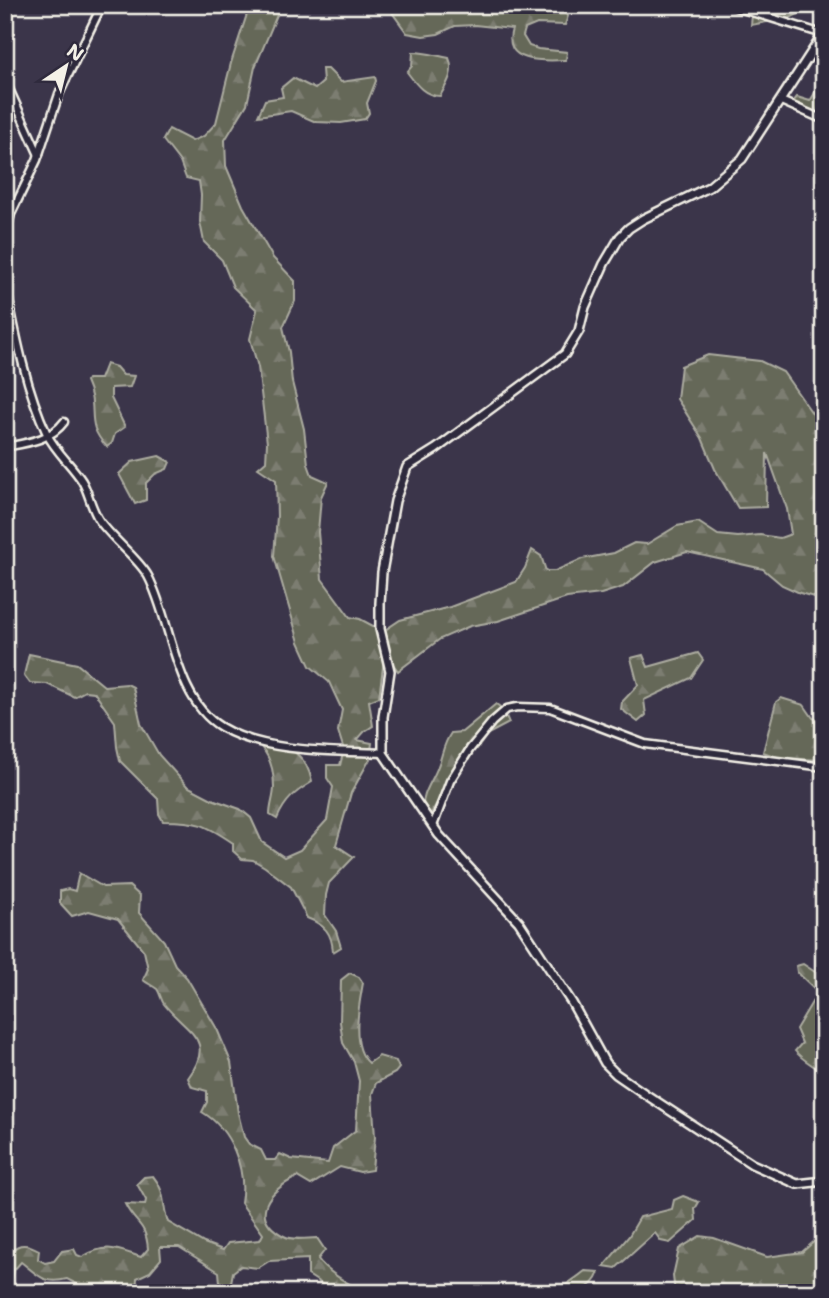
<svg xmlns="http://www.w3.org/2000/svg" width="829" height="1298" viewBox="0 0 829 1298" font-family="'Shantell Sans',sans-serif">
<defs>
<pattern id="forest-firs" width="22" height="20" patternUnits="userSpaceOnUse" patternTransform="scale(1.75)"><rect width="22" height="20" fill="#656759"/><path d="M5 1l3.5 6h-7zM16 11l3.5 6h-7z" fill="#7c7d71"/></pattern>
</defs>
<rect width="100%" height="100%" fill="#3b354a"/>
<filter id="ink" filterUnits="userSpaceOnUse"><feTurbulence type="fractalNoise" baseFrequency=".0143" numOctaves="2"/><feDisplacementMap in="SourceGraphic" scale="14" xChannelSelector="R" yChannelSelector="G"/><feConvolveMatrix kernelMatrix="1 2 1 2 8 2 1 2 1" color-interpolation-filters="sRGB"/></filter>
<g filter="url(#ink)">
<g fill="url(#forest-firs)" stroke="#acaca0" stroke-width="2">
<path d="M250,5H285L279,10L255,67L247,104L225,140L226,166L243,206L273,258L295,281V301L283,327L289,352L292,382L304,429L308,464L312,475L328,482L321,497L318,532L322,579L350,617L360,619L377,628L384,660L379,697L369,701L373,726L365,731L357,740L372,743L370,759L351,793L336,845L354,857L329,883L326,895L325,915L336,931L341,947L333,952C332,933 325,925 307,918L291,887L265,867L253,860L242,859L233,851V843C205,824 198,821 163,821L159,814L158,799L120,761L117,747L115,722L94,692L85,691L74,697L47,684L30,683L24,675L29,654L77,664L104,686L127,684L133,687L141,724L159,755L187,786L212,799L240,809L251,818L262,842L284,857L300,850L327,820L333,787L327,778V765H340L344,750L338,731L342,710L329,682L310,666L299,642L274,556L277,516L276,480L258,468L266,461L267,443L258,367L250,339L257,310L233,287L222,260L204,242L200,222L201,195L199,181L186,178L180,162L163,140L169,129L192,141L204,136L216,123L231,63Z"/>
<path d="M410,5H544L549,14L563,11L568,16L565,25L537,24L525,29L523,36L529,46L538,49L567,52L566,60C545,61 501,64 512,29L475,25L455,26L438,34L423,36L407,33L391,11Z"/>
<path d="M753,5H783L786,10L801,5H815L792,17L751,25Z"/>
<path d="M413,52C426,52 437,56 449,58C455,72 447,84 440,96C424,96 416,84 407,72L412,66Z"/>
<path d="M824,64V121L793,105V102L797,97L810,101L821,83L815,76Z"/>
<path d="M322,69H328L341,82L375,77L376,81L367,103L369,113L365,119L341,123L316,122L291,111L258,116L265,100L283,97L281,88L293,78L315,89L323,82Z"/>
<path d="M708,355L760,361L783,372L824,430V600L800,593L782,585L763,569L687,552L655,562L623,587L601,594L567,598L498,621L470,626L440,639L398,671L391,661L385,630L400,620L450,607L516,582L525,568L532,550L541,556L546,571H555L582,559L614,553L634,543L647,544L677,526L698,522L718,535L738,537L760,535L780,538L791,534L787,509L767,453L766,507L738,508L715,469L702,438L677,399L681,366Z"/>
<path d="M106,364L116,367L123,375L134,376L130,387L111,388V398L125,427L115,434L112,443L107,447C83,422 100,411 86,381L87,379H100Z"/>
<path d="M159,456L170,462L167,469L155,474L146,483V500L135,504L119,474L132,462Z"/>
<path d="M698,653L703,660L691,678L644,700L646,715L638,722L621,709L622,702L638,685L631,658L643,655L648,667Z"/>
<path d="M781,698L804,705L813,718L824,723V760L780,758L763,752L776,702Z"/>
<path d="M496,704L503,709L509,723L488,734L477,749L467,745L431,814L423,810C421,794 433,781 438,766C443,754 443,744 451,733L462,732Z"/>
<path d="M263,741C289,745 307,755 312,782C295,792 285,800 277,819L270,815C270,805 274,797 274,787C274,772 270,756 260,746Z"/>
<path d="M79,873L103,887L129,886L140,896L139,913L164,941L175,965L187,978L217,1029L231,1062L238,1113L244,1137L249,1144L261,1150L266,1160H275L280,1154L291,1159L328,1163L333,1148L356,1130L359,1081L354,1062L343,1043L340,1022L341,980L350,973L359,977L363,983C359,1005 350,1047 369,1063L379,1056L396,1061L399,1068L395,1073L376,1083L372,1094L375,1137L372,1170L360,1172L340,1167L311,1185L297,1177C270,1190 247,1216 284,1236C293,1241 307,1238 317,1238L325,1250L318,1259C324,1269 352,1288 363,1289C378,1291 386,1285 401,1293H336L308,1275V1259L269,1261L258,1268L241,1266L233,1272L229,1293H221L219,1272L179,1247H160L161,1259L150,1272L137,1278L136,1293H85L77,1284L67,1279C44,1285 38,1275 21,1262L14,1270L11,1284L21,1293H5V1257C17,1244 23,1241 39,1250L38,1259L45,1263L54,1261L62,1251L74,1249L77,1255L82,1257C106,1243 116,1249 141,1257L148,1249C146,1222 135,1225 125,1204L145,1205L146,1200L137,1184L144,1177L153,1176C166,1191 162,1205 168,1222L204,1243L223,1250L228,1243L260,1240L263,1234L241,1203C247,1169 231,1129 202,1112L207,1102V1091L192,1087L188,1078C217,1039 186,1032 164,1004C161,1000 160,993 157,989C153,986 147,983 143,980L148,969L144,951L118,919L89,911L72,916L60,903V891L68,889L75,891Z"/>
<path d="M803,964L824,978V1074C815,1066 802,1060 795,1051L802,1043L796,1029L814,999L821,995L797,972L796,966Z"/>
<path d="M683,1196L699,1202L695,1209L696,1220L670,1243L661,1241L655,1233L616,1268L604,1266L629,1236L640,1217L672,1209L674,1200Z"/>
<path d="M824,1233V1293H675L673,1276L679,1249L700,1236L714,1238L767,1257L802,1252Z"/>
<path d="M585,1271L599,1272C592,1292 574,1293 556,1293C565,1285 575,1279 585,1271Z"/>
</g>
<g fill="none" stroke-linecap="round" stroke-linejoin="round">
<defs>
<g id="minor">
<path d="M729,5L823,34"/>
<path d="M5,80L39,155"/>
<path d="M781,101L824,120"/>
<path d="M5,237L11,214L37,160L59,94L102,5"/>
<path d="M5,280C15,331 25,387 47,434C55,451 72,465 82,481C89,493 91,508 99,520C111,538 139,559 148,576C172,621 174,699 221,727C264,753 334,751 383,753"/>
<path d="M5,447C26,443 51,440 64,422"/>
<path d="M433,826L450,781L470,749L492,722L507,709L517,707L550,708L645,744L824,767"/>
</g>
<path id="tertiary" d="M824,33L742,159L709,187L643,219L629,228L620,237L604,264L585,307L579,331L565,354L436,449L407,467L395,501L382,572L380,603V629L390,671L383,717V753L439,835L519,922L572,1003L605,1063L616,1074L645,1094L752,1164L797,1184L824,1181"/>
</defs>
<use href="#minor" stroke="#f4f1e8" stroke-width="11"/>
<use href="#tertiary" stroke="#f4f1e8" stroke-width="12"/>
<use href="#minor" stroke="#2f2a3d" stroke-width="6"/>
<use href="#tertiary" stroke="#2f2a3d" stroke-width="7"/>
</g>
</g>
<rect width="829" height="1298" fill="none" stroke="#2f2a3d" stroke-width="28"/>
<rect x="14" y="14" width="801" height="1270" fill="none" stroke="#f4f1e8" stroke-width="2.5" filter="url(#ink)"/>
<g transform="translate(66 66) rotate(35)" stroke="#2f2a3d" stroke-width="5" paint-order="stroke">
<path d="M0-5L12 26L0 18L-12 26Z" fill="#f4f1e8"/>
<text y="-10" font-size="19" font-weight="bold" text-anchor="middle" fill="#f4f1e8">N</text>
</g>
</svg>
